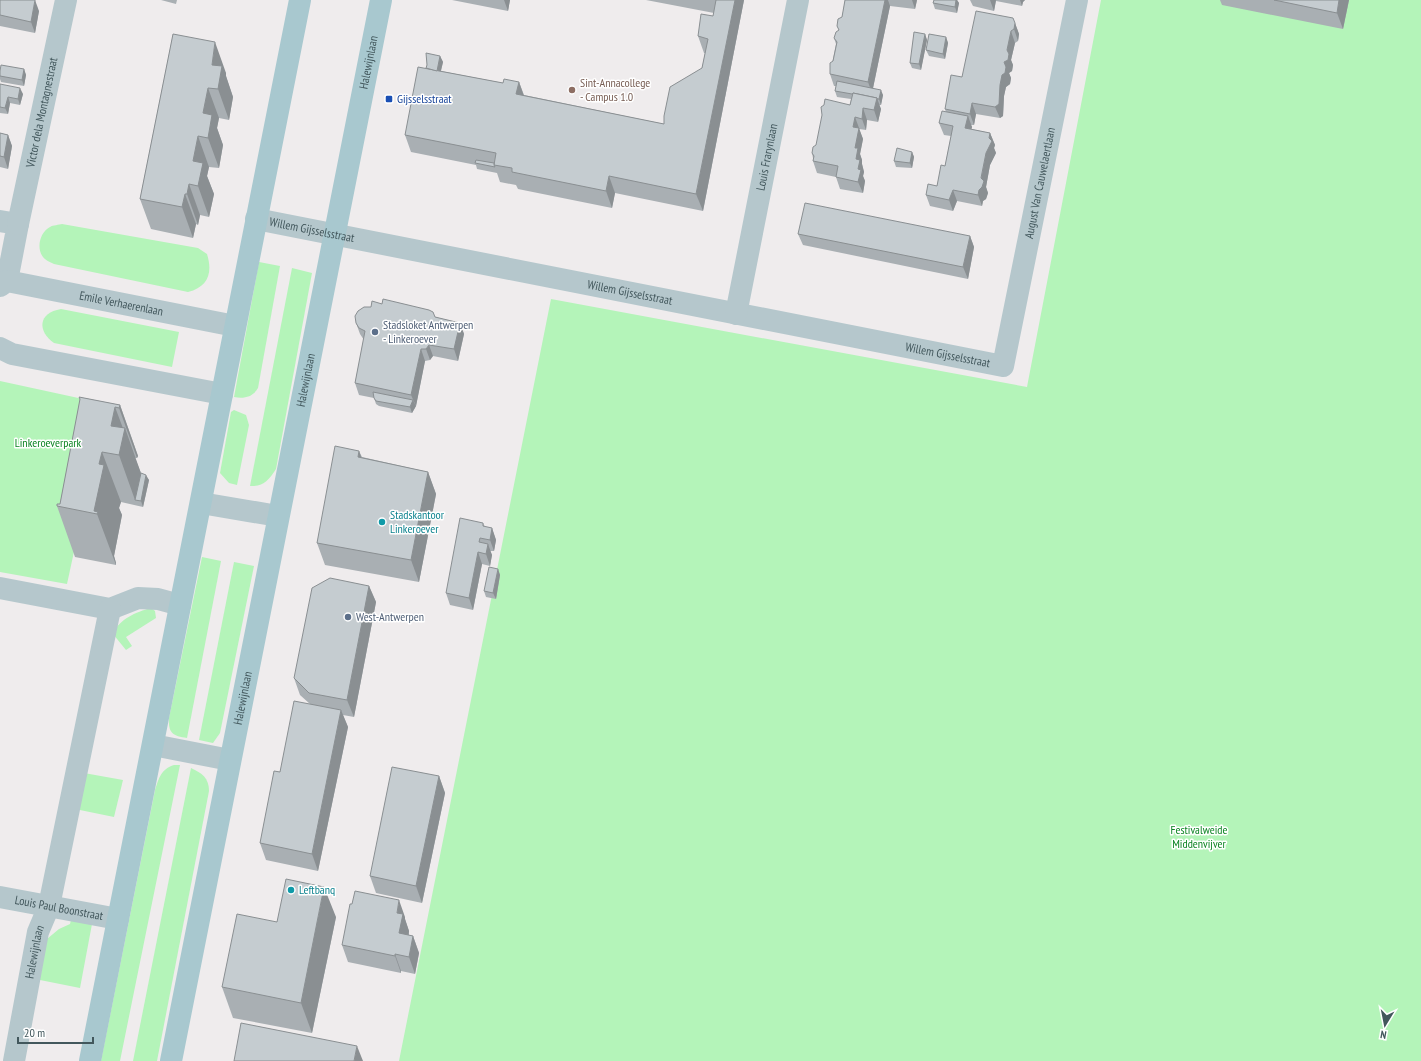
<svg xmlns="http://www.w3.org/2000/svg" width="1421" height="1061" viewBox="0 0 1421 1061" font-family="'PT Sans Narrow',sans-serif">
<rect width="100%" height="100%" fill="#efeced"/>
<g fill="#b4f4b9">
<path d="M1101,0H1421V1061H399L551,299L1027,387Z"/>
<path d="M62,224L198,248L207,254C213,273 208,287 188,292L54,264C50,262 45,260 43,257C36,248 40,232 50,227C53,225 59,225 62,224Z"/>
<path d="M259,262L280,266L258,388C253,397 244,399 234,397Z"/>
<path d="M292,268L312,273L276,469C269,480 263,487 250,486Z"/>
<path d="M61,309L179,332L172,367L54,343C37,331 38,313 61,309Z"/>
<path d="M0,381L106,404L67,584L0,572Z"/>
<path d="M234,410L246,415L249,425L237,485L229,483L220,473L231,412Z"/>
<path d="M202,557L221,561L187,738C173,736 168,733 169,718Z"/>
<path d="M234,562L254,566L220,733L213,743L199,740Z"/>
<path d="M151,608L155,611L156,618L126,637L132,646L126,650L113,634C119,619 136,612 151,608Z"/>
<path d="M174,765H180L120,1061H101L155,790C159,778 161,769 174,765Z"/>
<path d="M191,768C202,773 209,778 209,791L157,1061H133Z"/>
<path d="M84,773L123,780L114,817L75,809Z"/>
<path d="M71,920L92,924L80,988L40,980L38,972L47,939L59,929L70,924Z"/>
</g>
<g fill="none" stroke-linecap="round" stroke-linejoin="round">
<g stroke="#b5c7cc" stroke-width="22">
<path id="s1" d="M256,219L1003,366L1077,0"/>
<path d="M0,221L18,224L7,281"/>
<path id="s2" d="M18,224L66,0"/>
<path id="s3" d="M0,286L7,281L235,326"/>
<path id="s4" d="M736,314L798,0"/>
<path d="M0,348L12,354L222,394"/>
<path d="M201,503L278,516"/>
<path d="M0,588L110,609L138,598L158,599L180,605"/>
<path d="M153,745L230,760"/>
<path id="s5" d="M0,897L118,919"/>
<path id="s6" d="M14,1061L38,932L49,906L110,609"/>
</g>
<g stroke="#a8c8cf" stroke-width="22">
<path d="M90,1061L300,0"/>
<path id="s7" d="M171,1061L381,0"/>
</g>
</g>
<g fill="#a9afb3">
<path d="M0,0L39,11L35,33L0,26Z"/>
<path d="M161,0H177L176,4Z"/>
<path d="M452,0H510L508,11Z"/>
<path d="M646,0H744L703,211L615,193L612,208L518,189L516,185L500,182L497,173L477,169L476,165L411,152L405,135L427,65L440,56L443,62L441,71L503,83L519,82L524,95L664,124L702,68L705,53H704L698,36L713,16L714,13Z"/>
<path d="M845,0H917L915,9L890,6L873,88L883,95L881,105H879L881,109L878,122L867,120L866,130L859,129L863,139L860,154L862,160V164L864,172L863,176L865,181L863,193L840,189L836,177L817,173L813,161V158L812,153L816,145L850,105L851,99L837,97L835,91L836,86H834L830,74L836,44L834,38L839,30L837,26L842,17Z"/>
<path d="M934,0H957L959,3L957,13L935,9L933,3Z"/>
<path d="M970,0H1025L1023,2L1022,6L996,1L994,11L973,6Z"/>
<path d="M1220,0H1349L1343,29L1222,5Z"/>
<path d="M1015,23L1019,34L1018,41L1015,43L1011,60L1013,65L1012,71L1009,73L1011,78L1010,84L1006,87L1004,96L1003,116L1000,118L976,114L974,125H971L972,127L971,129L990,133L995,145L994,148L996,153L990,165L986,187L988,193L986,199L983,201L982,206L957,201L953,211L930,206L926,195L937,186L945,166L951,136L944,135L939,123L946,112L945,109L962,77Z"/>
<path d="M173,34L226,73V76L233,97L229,120L219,118L217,128L223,145L219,168L209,167L207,176L214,194L209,217L200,215L198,225L196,224L193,238L151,229L140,199Z"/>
<path d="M925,34L927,40L921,70L912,68L910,63Z"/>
<path d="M946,37L948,43L945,59L929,56L926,50Z"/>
<path d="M24,69L26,75L24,86L1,82L0,79V71Z"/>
<path d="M0,84L23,94L20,105L10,103L8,114L0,113Z"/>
<path d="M0,133L8,135L12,146L8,169L0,167Z"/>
<path d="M912,152L914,157L912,168L896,167L894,161Z"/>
<path d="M798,234L970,236L974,247L968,279L803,245Z"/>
<path d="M435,317L460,323L464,334L458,361L433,356L430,360L425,361L416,406L412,413L379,406L376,404L374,398L359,395L355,383L364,340L360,334L356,323Z"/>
<path d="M79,397L120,405L138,456L137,458H135L141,473L149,480L143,507L121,502L119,508L122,515L114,556L116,563V565L75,557L57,506L60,504L80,401Z"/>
<path d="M359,451L362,457L428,472L436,494L419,582L325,565L317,543Z"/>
<path d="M483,523L485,527L492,528L496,540L494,551H490L492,555L490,566L482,564L473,610L450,605L446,593Z"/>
<path d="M498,569L500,575L496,599L486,597L484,591Z"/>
<path d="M369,586L376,602L354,717L343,715L348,727L318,871L266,860L260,843L280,772L310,704L300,695L294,678Z"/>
<path d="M439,776L445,793L422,903L376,893L370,876Z"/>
<path d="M336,917L312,1033L233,1018L222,987L277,922Z"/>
<path d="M405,917V919L409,931V935L413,936L419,953L415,974L401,971V973L348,962L342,945Z"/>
</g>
<g fill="#8a8f92">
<path d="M35,0L39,11L35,33L31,22Z"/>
<path d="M504,0H510L508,11Z"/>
<path d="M735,0H744L703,211L696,194Z"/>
<path d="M885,0H888L890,6L872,93L868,82Z"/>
<path d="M912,0H917L915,9Z"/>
<path d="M956,0H957L959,3L957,13L955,7Z"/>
<path d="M990,0H996L994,11Z"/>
<path d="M1020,0H1025L1023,2L1022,6Z"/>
<path d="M1339,0H1349L1343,29L1337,13Z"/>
<path d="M1015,23L1019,34L1018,41L1014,29Z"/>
<path d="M1011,31L1015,43L1011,60L1013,65L1012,71L1009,73L1011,78L1010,84L1006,87L1004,96L1003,116L1000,118L995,107Z"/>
<path d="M925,34L927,40L921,70L919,64Z"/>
<path d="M946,37L948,43L945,59L943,54Z"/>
<path d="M215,42L226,73V76L233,97L229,120L218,89L212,65Z"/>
<path d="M440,56L443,62L437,86L435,81Z"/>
<path d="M24,69L26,75L24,86L22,80Z"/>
<path d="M519,82L525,99L516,94Z"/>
<path d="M20,88L23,94L20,105L18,99Z"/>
<path d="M208,88L219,118L217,128L223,145L219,168L208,138L203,113Z"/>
<path d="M881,90L883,95L881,105L879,99Z"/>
<path d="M8,97L10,103L8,114L5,108Z"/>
<path d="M877,98L881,109L878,122L874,110Z"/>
<path d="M972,103L976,114L974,125L970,114Z"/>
<path d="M863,108L867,120L866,130L862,119Z"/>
<path d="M968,116L972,127L969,139L965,128Z"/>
<path d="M855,117L863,139L860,154L862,160V164L864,172L863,176L865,181L863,193L858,182L856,159L853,127Z"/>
<path d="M990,133L995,145L994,148L996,153L990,165L986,187L988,193L986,199L983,201L982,206L978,195Z"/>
<path d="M8,135L12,146L8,169L4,157Z"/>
<path d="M198,136L209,167L207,176L214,194L209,217L198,186L193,161Z"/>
<path d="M912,152L914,157L912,168L910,163Z"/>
<path d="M609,176L615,193L612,208L606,191Z"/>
<path d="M189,184L200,215L198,225L187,194Z"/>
<path d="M953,190L957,201L953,211L949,200Z"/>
<path d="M185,194L196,224L193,238L182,207Z"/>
<path d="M970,236L974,247L968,279L963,267Z"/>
<path d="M460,323L464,334L458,361L454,349Z"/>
<path d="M429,345L433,356L430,360L426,349Z"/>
<path d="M421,349L425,361L416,406L411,395Z"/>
<path d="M413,400L416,406L412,413L410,407Z"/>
<path d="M120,405L138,456L137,458L119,408Z"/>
<path d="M115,407L124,431L125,428L143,479L135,500L119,455L111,426Z"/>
<path d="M359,451L367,473L358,457Z"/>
<path d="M102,452L121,502L119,508L122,515L114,556L116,563V565L97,514L94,511L99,464Z"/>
<path d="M428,472L436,494L419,582L411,560Z"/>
<path d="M146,475L149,480L143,507L141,501Z"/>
<path d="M492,528L496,540L494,551L490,540Z"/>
<path d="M488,544L492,555L490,566L486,554Z"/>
<path d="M478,552L482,564L473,610L469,598Z"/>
<path d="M498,569L500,575L496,599L493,593Z"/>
<path d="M369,586L376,602L354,717L347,700Z"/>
<path d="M341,710L348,727L318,871L312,854Z"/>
<path d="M439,776L445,793L422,903L416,886Z"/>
<path d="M324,887L336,917L312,1033L301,1003Z"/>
<path d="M399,900L405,917V919L409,931L406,950L399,933L397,913Z"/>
<path d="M413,936L419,953L415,974L409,957Z"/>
<path d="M395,954L401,971V973L395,956Z"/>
<path d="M357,1046L363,1061H354Z"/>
</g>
<g fill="#c5ccd0" stroke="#8a8f92">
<path d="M0,0H35L31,22L0,15Z"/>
<path d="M716,0H735L696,194L609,176L606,191L512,172V168L494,165L496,153L405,135L418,67L503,83L504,79L519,82L516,94L664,124V116L670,87L702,68L708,39L698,36L701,14L713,16Z"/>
<path d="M845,0H885L868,82L830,74V63L833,61L837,42L834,38L836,32L839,30L837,26L838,19L842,17Z"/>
<path d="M934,0H956L955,7L933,3Z"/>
<path d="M1274,0H1339L1337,13Z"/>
<path d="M976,11L1013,18L1015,23L1014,29L1011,31L1007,50L1009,54L1008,60L1004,62L1006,67L1005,73L1002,75L1000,85L999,104L995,107L972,103L970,114L945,109L951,75L962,77Z"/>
<path d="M914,32L925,34L919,64L910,63Z"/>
<path d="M173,34L215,42L212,65L222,66L218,89L208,88L203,113L212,115L208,138L198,136L193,161L203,163L198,186L189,184L187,194H185L182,207L140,199Z"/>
<path d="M929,34L946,37L943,54L926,50Z"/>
<path d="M426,53L440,56L437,71L426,68L427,65Z"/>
<path d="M1,65L24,69L22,80L0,76V71Z"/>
<path d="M837,81L881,90L879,99H877V98L853,93L852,94L835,91Z"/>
<path d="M0,84L20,88L18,99L8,97L5,108L0,107Z"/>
<path d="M853,93L877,98L874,110L863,108L862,119L855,117L853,127L859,128L855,148H858L856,159L860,160L858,169L861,170L858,182L836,177L838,166L813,161L814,156L812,153L813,147L816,145L822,115L821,107L824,105L825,99L850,105Z"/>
<path d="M942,111L968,116L965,128L990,133L989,138L992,141L986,153L981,178L984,181L982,187L979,190L978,195L953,190L949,200L926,195L928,184L937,186L941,165L945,166L953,126L939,123Z"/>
<path d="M0,133L8,135L4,157L0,156Z"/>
<path d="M897,148L912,152L910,163L894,161Z"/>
<path d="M476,160L494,163V165L495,167L475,163Z"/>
<path d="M805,203L970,236L963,267L798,234Z"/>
<path d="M383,299L429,310L433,312L435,317L460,323L454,349L429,345L426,349H421L411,395L355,383L365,331L359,328L356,323L355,316L358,311L364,307H371L372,301L382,304Z"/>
<path d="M373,392L413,400L410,407L376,401L374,398Z"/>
<path d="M79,397L120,405L119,408L115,407L111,426L125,428L119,455L102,452L99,464L104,465L94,511L98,512L97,514L57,506V504H60L80,399Z"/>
<path d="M335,446L359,451L358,457L428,472L411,560L317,543Z"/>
<path d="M141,473L146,475L141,501L135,500Z"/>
<path d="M460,518L483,523V526L492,528L490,540L480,538L479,542L488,544L486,554L478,552L469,598L446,593Z"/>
<path d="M489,567L498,569L493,593L484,591Z"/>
<path d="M330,578L369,586L347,700L309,693L294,678L312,588Z"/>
<path d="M294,701L341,710L312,854L260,843L274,771L280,772Z"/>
<path d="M392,767L439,776L416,886L370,876Z"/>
<path d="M286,879L324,887L301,1003L222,987L237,914L277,922Z"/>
<path d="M355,891L399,900L397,913L403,914L399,933L413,936L409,957L395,954V956L342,945L350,904H352Z"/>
<path d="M241,1023L357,1046L354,1061H234Z"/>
</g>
<circle fill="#8d6e63" stroke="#fff" stroke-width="1.5" cx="572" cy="90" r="4"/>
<rect fill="#1a4fb4" stroke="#fff" stroke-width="1.5" x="385" y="95" width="8" height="8" rx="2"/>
<g fill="#5c6f8a" stroke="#fff" stroke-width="1.5">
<circle cx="375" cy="332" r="4"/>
<circle cx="348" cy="617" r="4"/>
</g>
<g fill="#0f9aa8" stroke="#fff" stroke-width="1.5">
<circle cx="382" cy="522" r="4"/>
<circle cx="291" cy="890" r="4"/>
</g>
<g text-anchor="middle" stroke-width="3" stroke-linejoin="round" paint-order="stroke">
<g font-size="12" fill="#42575c" stroke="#fff">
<text dy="4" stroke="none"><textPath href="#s7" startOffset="1018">Halewijnlaan</textPath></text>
<text dy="4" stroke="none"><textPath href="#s2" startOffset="114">Victor dela Montagnestraat</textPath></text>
<text dy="4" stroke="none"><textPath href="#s4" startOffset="160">Louis Frarynlaan</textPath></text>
<text dy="4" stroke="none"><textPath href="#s1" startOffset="948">August Van Cauwelaertlaan</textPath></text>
<text dy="4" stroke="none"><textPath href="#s1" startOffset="57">Willem Gijsselsstraat</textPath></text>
<text dy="4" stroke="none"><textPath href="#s1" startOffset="381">Willem Gijsselsstraat</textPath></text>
<text dy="4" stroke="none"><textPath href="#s3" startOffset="125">Emile Verhaerenlaan</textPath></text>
<text dy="4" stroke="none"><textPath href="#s1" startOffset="705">Willem Gijsselsstraat</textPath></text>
<text dy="4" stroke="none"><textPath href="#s7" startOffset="694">Halewijnlaan</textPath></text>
<text dy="4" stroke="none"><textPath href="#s7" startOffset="370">Halewijnlaan</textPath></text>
<text dy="4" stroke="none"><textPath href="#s5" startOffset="60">Louis Paul Boonstraat</textPath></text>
<text dy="4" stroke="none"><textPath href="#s6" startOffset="111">Halewijnlaan</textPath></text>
</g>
<g font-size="12" fill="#785e54" stroke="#fff" text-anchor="start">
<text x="580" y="87">Sint-Annacollege<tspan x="580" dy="14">- Campus 1.0</tspan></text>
</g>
<g font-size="12" fill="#164399" stroke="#fff" text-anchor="start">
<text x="397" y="103">Gijsselsstraat</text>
</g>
<g font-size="12" fill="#4e5e75" stroke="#fff" text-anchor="start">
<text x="383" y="329">Stadsloket Antwerpen<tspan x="383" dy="14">- Linkeroever</tspan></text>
<text x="356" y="621">West-Antwerpen</text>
</g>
<g font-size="12" fill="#0c8423" stroke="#fff">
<text x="48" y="447">Linkeroeverpark</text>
<text x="1199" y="834">Festivalweide<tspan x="1199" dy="14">Middenvijver</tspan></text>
</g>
<g font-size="12" fill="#0d838f" stroke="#fff" text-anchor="start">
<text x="390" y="519">Stadskantoor<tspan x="390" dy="14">Linkeroever</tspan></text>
<text x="299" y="894">Leftbanq</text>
</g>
</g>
<g transform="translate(1385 1025) rotate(190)" stroke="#ffffff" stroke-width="3" paint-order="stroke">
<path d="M0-3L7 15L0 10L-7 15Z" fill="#42575c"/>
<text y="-6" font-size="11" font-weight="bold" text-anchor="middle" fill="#42575c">N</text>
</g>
<path d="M18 1037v6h75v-6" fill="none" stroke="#42575c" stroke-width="2"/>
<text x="24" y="1037" font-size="12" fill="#42575c" stroke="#ffffff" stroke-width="3" paint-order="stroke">20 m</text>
</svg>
